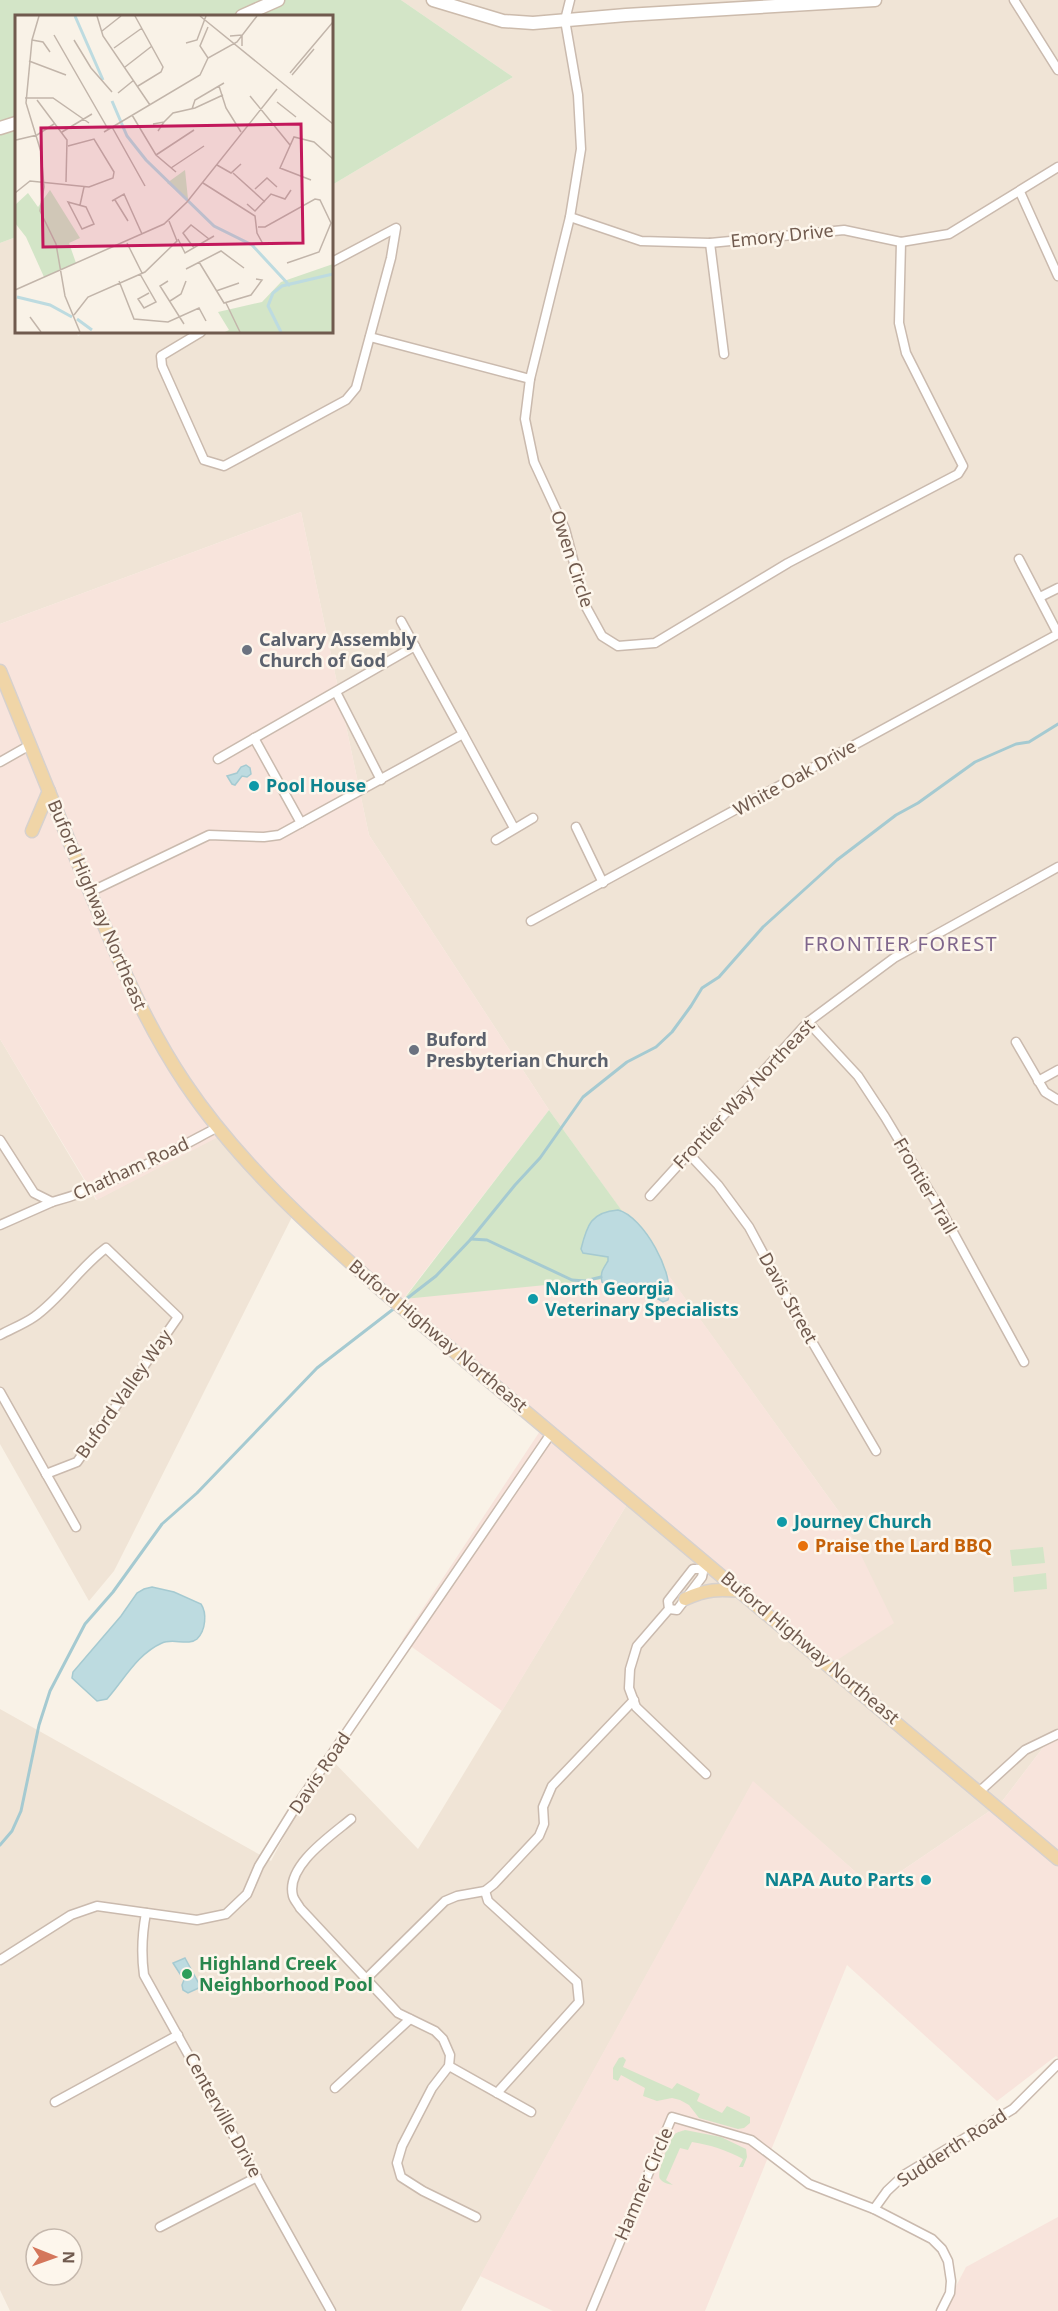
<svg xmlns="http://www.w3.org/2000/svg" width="1058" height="2311" viewBox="0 0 1058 2311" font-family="'Noto Sans',sans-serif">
<rect width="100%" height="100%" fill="#f9f2e7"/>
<g fill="#f0e4d6" fill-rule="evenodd">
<path d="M401,0H1058V1728L1000,1804L875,1889L753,1782L461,2311H10L0,2290V1709L271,1861L327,1755L418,1849L629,1501L842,1516L549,1110L369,835L301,512L0,624V243L16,237V332H76L78,336L85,332H332V185L513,77ZM36,2239H72V2275H36Z"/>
<path d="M0,1039L96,1200L221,1134L293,1215L114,1571L89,1601L0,1444Z"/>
</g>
<g fill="#f8e4dc">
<path d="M301,512L369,835L549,1110L404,1298L667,1273L842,1516L894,1623L828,1666L629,1501L502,1711L402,1640L542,1428L404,1299L294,1216L222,1135L97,1200L0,1039V624Z"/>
<path d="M1058,1728V2058L1056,2056L997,2101L847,1965L705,2311H553L480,2276L753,1781L875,1889L1000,1804Z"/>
<path d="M1058,2217V2311H943L966,2267Z"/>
</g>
<g fill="#d3e5c7">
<path d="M0,0H401L513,77L332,185V16H16V237L0,243Z"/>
<path d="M549,1110L667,1273L404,1299Z"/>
<path d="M1043,1547L1045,1563L1012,1566L1010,1550Z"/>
<path d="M1046,1573L1047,1589L1014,1592L1013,1577Z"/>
<path d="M623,2057L626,2060L623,2067L672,2089L677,2083L700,2094L697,2101L722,2113L727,2106L750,2117V2123L744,2128L738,2129L699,2118L689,2105L680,2100L672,2098L657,2101L643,2096L645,2088L621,2075L618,2081L613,2079V2068L619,2058Z"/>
<path d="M685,2130L721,2137L746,2149L747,2157L743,2167H739L743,2159C726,2150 711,2145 692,2142L688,2150L680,2148L666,2180L673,2185C669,2184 663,2183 660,2179C656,2173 670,2139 675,2134C677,2132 682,2131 685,2130Z"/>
</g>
<g fill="#bddbe0" stroke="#a5cad1" stroke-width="1.5">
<path d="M246,765L250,768L251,774L247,777L242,776L235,785L232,784L227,776L237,773L241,767Z"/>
<path d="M618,1210C643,1216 676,1275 668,1300L663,1302L653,1296L610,1288L602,1282C600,1272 603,1269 608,1261V1257L583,1253L581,1249C587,1225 591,1212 618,1210Z"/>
<path d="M152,1587L174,1592L201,1604C207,1613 206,1630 197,1639C189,1646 172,1638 162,1643C137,1654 124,1680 107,1699L97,1701L72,1678L73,1672L121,1616L137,1593L144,1589Z"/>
<path d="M185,1958L198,1982L203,1986L188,1993L183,1990L182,1985L184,1980L173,1963Z"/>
</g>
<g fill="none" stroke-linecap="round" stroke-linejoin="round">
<g stroke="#a5cad1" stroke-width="3">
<path d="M471,1239L487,1240L572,1280L585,1281L601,1277"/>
<path d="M401,1303L436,1276L471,1239L515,1185L540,1158L583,1097L627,1062L656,1047L672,1032L691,1006L702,988L719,977L763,927L837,860L896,815L918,803L975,762L1016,744L1029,742L1058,724"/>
<path d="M0,1845L12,1831L21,1811L39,1725L50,1691L85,1624L113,1592L162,1524L197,1493L317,1368L396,1307"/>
</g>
<defs>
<g id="street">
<path d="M570,0L565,20L578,95L581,149L570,217L530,379L525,419L534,462L565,529L585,605L602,636L618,646L655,643L788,563L958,474L963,466L906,353L899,323L901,242"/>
<path d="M1014,0L1058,70"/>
<path d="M1020,192L1058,276"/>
<path d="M570,217L641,241L710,243L844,230L901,242L949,234L1058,167"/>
<path d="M710,243L724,354"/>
<path d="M201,332L161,356L162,366L204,460L224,466L346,400L356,388L391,258L396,228L332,262"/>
<path d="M370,337L530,379"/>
<path d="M1019,559L1058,634"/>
<path d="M1040,597L1058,588"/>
<path d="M336,692L381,780"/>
<path d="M463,734L514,828"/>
<path d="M254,738L301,823"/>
<path d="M218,759L415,646"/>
<path d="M0,762L30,745"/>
<path d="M576,827L603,883"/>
<path d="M496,840L533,818"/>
<path d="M90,892L209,835L264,837L279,835L463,734L401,621"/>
<path d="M531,921L1058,634"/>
<path d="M808,1022L858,1076L885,1117L942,1212L1024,1362"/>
<path d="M1016,1042L1045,1092L1058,1100"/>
<path d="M1038,1081L1058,1070"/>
<path d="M0,1140L34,1193L52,1202C111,1186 165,1155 218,1127"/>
<path d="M689,1154L718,1185L749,1227L793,1309L876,1451"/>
<path d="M650,1196L808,1022L894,958L1058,867"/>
<path d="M0,1225L52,1202"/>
<path d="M0,1335C11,1329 24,1324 34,1317C61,1298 79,1268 106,1248L178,1317L77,1462L46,1474"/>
<path d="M0,1392L76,1527"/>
<path d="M702,1569H693L668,1601L669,1609L637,1646L630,1669L629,1688L636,1707L706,1774"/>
<path d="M669,1609L677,1610L702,1577L704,1567"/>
<path d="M980,1791L1025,1750L1058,1734"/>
<path d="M351,1819C332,1835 285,1866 293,1896C294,1900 298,1904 300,1908L398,2013L435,2031L443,2039L450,2055L449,2066L432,2088L402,2146L397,2163L401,2177L423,2191L476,2217"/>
<path d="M485,1891L488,1901L577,1982L579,2002L497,2093"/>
<path d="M146,1913C142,1934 141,1953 144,1975L331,2311"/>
<path d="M0,1960L71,1915L97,1906L197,1920L226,1914L247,1894L259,1866L295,1808L552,1432"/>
<path d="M366,1979L445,1901L457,1896L485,1891L494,1884L539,1836L544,1824L543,1807L552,1786L634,1700"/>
<path d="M449,2066L531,2112"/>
<path d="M335,2088L410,2019"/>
<path d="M55,2102L178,2035"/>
<path d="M874,2209L887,2191L904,2175L1013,2109L1058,2064"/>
<path d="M160,2227L257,2177"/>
<path d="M591,2311L672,2117L751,2140L809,2184L874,2209L932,2239L942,2249L948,2261L951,2281L950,2293L941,2311"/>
</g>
<g id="secondary">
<path d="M433,0L503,21L533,23L626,15L875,0"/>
<path d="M242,16L278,0"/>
<path d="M0,128L16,123"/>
</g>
<g id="primary">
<path d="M0,671C27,736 53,802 80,868C111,942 140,1016 185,1083C238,1162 310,1227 381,1290L1058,1859"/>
<path d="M32,831L49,791"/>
<path d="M685,1599C707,1589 718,1589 742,1591"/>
</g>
</defs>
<use href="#street" stroke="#cabaae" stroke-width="11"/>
<use href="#secondary" stroke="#ccbbac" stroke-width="15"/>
<use href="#primary" stroke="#d7d1cd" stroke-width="15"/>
<use href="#street" stroke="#fff" stroke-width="8"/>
<use href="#secondary" stroke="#fff" stroke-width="12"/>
<use href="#primary" stroke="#f0d5a7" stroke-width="12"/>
</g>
<g fill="#6b7280" stroke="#fdf6ec" stroke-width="2">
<circle cx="247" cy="650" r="6"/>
<circle cx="414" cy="1050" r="6"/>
</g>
<g fill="#0f9aa8" stroke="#fdf6ec" stroke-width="2">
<circle cx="254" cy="786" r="6"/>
<circle cx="533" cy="1299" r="6"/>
<circle cx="782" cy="1522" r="6"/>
<circle cx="926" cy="1880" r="6"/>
</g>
<circle fill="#e8710a" stroke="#fdf6ec" stroke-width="2" cx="803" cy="1546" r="6"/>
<circle fill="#2e9e5b" stroke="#fdf6ec" stroke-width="2" cx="187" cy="1974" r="6"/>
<g text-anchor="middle" stroke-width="5" stroke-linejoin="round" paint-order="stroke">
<g font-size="18" fill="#705a4e" stroke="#fdf6ec">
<text transform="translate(782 236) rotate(-6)" y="6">Emory Drive</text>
<text transform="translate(572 559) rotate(72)" y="6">Owen Circle</text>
<text transform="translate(795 778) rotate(-29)" y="6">White Oak Drive</text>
<text transform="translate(97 905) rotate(67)" y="6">Buford Highway Northeast</text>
<text transform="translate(744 1094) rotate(-47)" y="6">Frontier Way Northeast</text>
<text transform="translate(131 1169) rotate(-25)" y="6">Chatham Road</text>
<text transform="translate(925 1186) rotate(60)" y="6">Frontier Trail</text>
<text transform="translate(788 1298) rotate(61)" y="6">Davis Street</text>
<text transform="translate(438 1336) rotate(40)" y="6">Buford Highway Northeast</text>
<text transform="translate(124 1394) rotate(-55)" y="6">Buford Valley Way</text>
<text transform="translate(810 1648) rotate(40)" y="6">Buford Highway Northeast</text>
<text transform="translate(320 1773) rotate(-56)" y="6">Davis Road</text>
<text transform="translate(223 2115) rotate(61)" y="6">Centerville Drive</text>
<text transform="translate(952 2148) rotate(-33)" y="6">Sudderth Road</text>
<text transform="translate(644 2184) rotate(-67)" y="6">Hamner Circle</text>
</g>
<g font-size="18" font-weight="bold" fill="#5b616d" stroke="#fdf6ec" text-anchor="start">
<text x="259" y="646">Calvary Assembly<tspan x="259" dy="21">Church of God</tspan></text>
<text x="426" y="1046">Buford<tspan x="426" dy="21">Presbyterian Church</tspan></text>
</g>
<g font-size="18" font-weight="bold" fill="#0d838f" stroke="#fdf6ec" text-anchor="start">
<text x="266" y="792">Pool House</text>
<text x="545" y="1295">North Georgia<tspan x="545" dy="21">Veterinary Specialists</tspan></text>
<text x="794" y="1528">Journey Church</text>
<text x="914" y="1886" text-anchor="end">NAPA Auto Parts</text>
</g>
<g font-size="18" font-weight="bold" fill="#c56008" stroke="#fdf6ec" text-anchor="start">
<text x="815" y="1552">Praise the Lard BBQ</text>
</g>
<g font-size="18" font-weight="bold" fill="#27864d" stroke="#fdf6ec" text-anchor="start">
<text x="199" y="1970">Highland Creek<tspan x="199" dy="21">Neighborhood Pool</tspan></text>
</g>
<g font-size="20" letter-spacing="1.5" fill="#7f668c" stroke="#fdf6ec">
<text x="901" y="951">FRONTIER FOREST</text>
</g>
</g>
<g transform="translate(15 15)">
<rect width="318" height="318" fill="#f9f2e7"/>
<path d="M170,155L173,184L152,168ZM35,175L65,223L54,228L61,248L29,262L11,222L0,208V190L13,178L23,192ZM318,249V317H210L214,315L203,297L247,287L266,267Z" fill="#d3e5c7"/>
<path fill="none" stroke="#bddbe0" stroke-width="3" d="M60,1L88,65M97,86L112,121L131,145L199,211L237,230L275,271M2,282L35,290L57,302M62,304L77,315M266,317L253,291L258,278L267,271L318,259"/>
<path fill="none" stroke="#c2b5aa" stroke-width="1.5" d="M24,1L17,25L11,88L26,137L29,172L25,196L41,229L50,281L65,317M82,1L88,21L135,90M120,1L148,52L146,57L123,71M185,1L318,109M87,16L106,1M39,20L93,114M215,21L227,20V31M17,25L28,27L35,37M59,25L76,53L97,77M171,28L182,25L191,1M99,33L127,13M193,43L185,31L193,12M14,46L51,60M110,52L137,31M275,58L318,7M277,60L299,34M204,71L211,93L226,117M103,78L119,65M235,81L275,130M10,83H38L74,108M22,85L52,125L51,167M262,87L281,102M177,94L180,85L209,68M117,100L141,140L161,157M149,107L158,98L180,93L208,80M138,109L149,107L143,116M97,112L130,171M47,117L77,99M89,117L185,60L193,43L222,27L242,1M1,125L22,120L39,109M141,140L179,115M202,150L216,158L226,149M156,153L189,131M218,158L250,187M296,165L265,153L279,122L299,127L318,144M188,168L240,201L242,218L248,229M240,174L252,163L262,172M0,178L15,166L74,172L98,163L99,157L79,124L53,131M100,185L113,206M97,186L109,179L127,219M53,187L71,192L79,209L67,214ZM232,189L240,196L256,179L270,184L276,175M65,190L69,172M243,212H250L300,184L305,185L316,208L304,237L272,248M163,224L170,238L199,221M112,228L127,258M179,233L168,218L176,210L194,224M184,247L209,288L236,280L247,265L241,264M171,254L206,236L229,253M125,259L141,287L129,293L123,284L134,278M104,266L119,304L153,307L184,293L191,306M153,266L145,271L169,309M0,275L149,209L172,187L262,74M201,276L224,268M155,286L166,279L171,266M211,288L225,317M59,300L73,282L130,257L162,226L154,206M15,302L26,317"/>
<path fill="#c2185b" fill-opacity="0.15" stroke="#c2185b" stroke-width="3" d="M286,109L288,228L28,232L26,113Z"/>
<rect width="318" height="318" fill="none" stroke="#705a4e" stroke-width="3"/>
</g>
<g transform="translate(54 2257) rotate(91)"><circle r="28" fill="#fdf6ec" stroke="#c5b8ad" stroke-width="1.5"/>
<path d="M0-4.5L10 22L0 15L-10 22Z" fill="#d4765b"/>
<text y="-9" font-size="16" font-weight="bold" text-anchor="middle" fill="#705a4e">N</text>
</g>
</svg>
